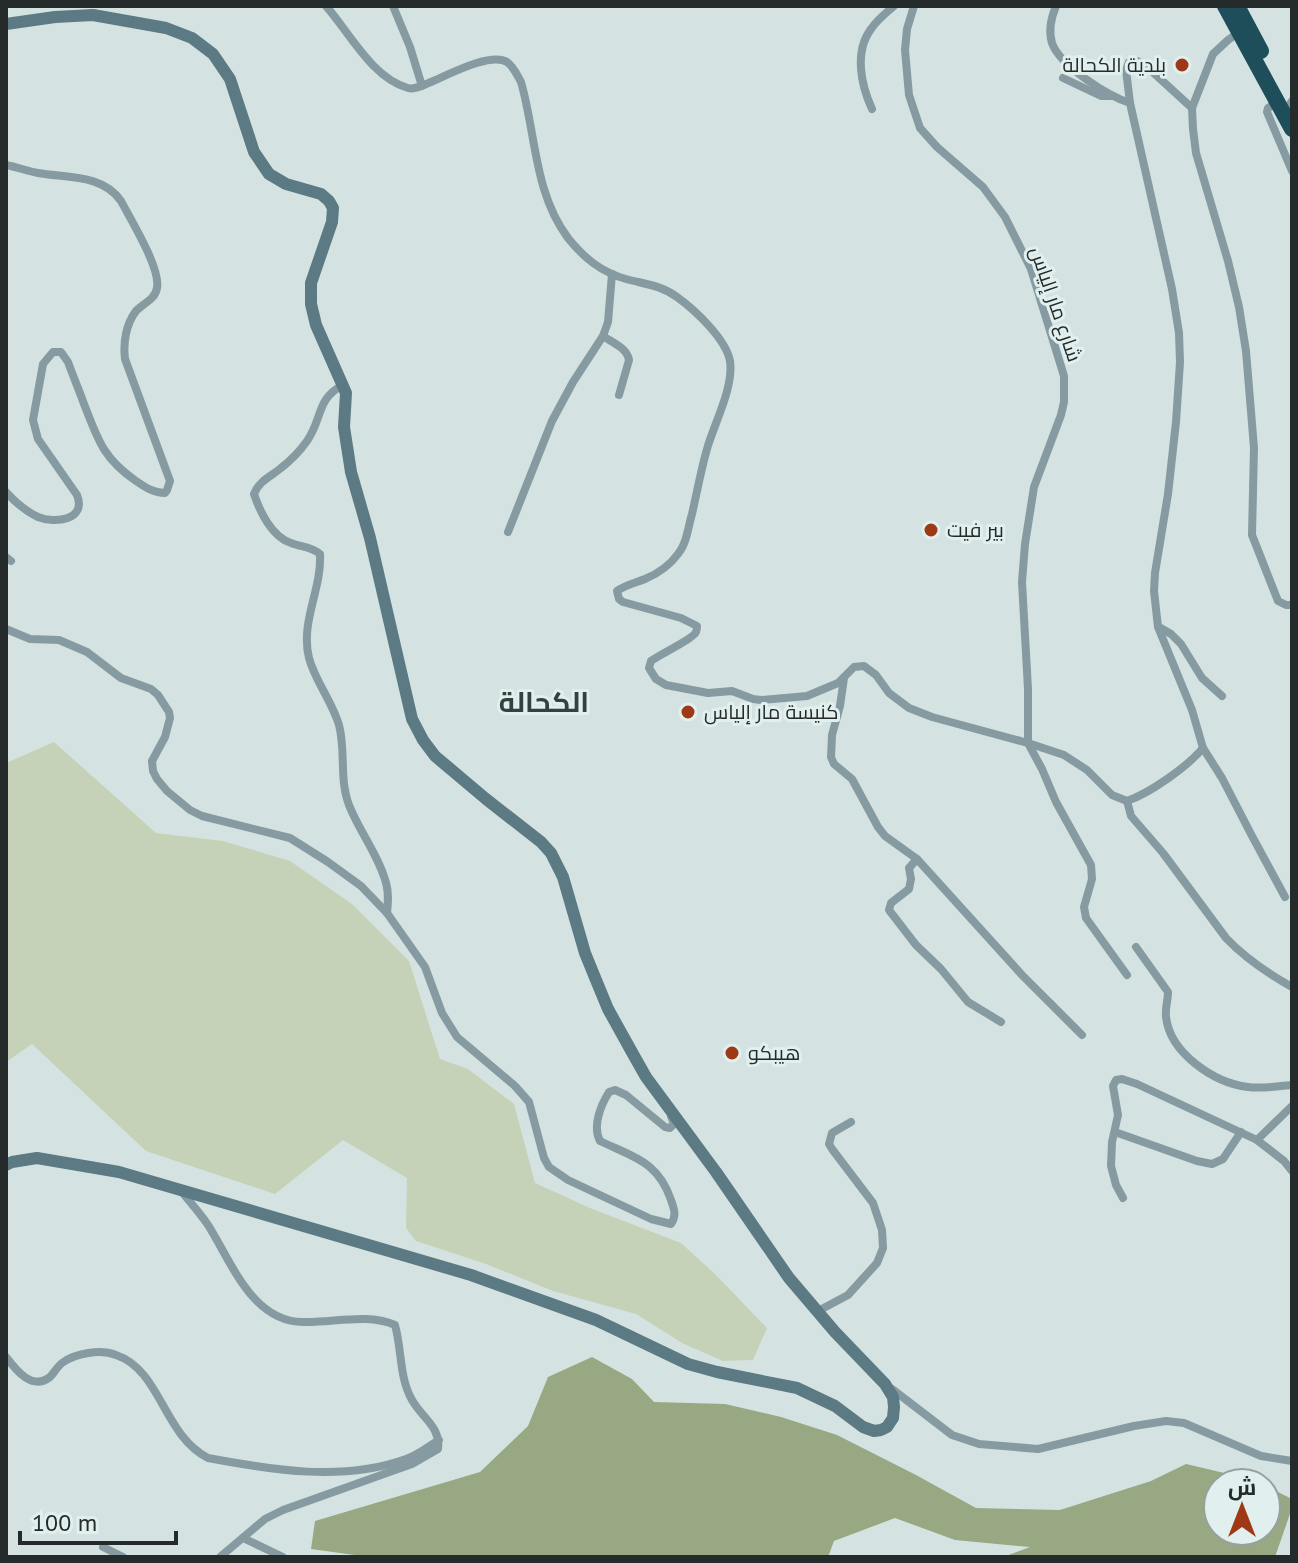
<svg xmlns="http://www.w3.org/2000/svg" width="1298" height="1563" viewBox="0 0 1298 1563" font-family="'PT Sans',Cairo,sans-serif">
<rect width="100%" height="100%" fill="#d4e3e1"/>
<path fill="#c5d2b7" d="M54,742L156,833L223,841L290,861L352,904L409,961L440,1059L468,1069L514,1104L535,1183L590,1208L681,1243L715,1274L767,1328L753,1360L723,1361L682,1343L636,1314L553,1291L486,1264L416,1241L406,1228L407,1178L343,1140L275,1194L146,1151L32,1044L6,1062V763Z"/>
<path fill="#97a882" d="M592,1357L632,1379L654,1402L725,1404L781,1417L837,1435L916,1475L976,1508L1060,1510L1151,1481L1186,1464L1254,1480L1261,1483H1218V1531H1266V1486L1292,1499V1508L1275,1557H1003L1030,1547L955,1540L895,1518L834,1541L828,1557H369L311,1549L315,1521L480,1472L528,1426L548,1377Z"/>
<g fill="none" stroke-linecap="round" stroke-linejoin="round">
<g stroke="#869ba1" stroke-width="8">
<path d="M326,6C349,32 372,78 408,88C415,90 424,85 431,82C448,75 490,52 507,62C514,67 517,75 521,82C536,134 534,193 568,238C584,258 601,272 626,279C644,284 661,285 677,297C695,310 726,339 730,361C734,387 714,424 707,449C701,470 697,492 692,514C688,527 687,543 678,554C670,565 657,574 645,579C635,583 625,585 617,591L619,599L623,602L681,618L697,626C697,628 697,630 696,632C693,639 660,654 651,661L649,668L656,679L666,685L708,693L732,691L753,699L761,700L807,696L838,683L854,667L864,666L876,675L889,693L909,708L932,717L1028,743L1064,755L1087,770L1112,795L1127,801L1131,816L1163,853L1226,938C1246,959 1267,973 1292,987"/>
<path d="M393,6L410,47L422,86"/>
<path d="M914,6L907,29L905,50L909,95L920,128L937,147L983,187L1005,217L1031,269L1064,376V402L1061,415L1034,487L1025,544L1022,582L1028,689V743L1042,769L1056,802L1091,865L1092,879L1084,907L1086,918L1127,975"/>
<path d="M1056,6C1051,18 1048,30 1052,43C1060,66 1108,96 1130,103"/>
<path d="M1238,33L1228,40L1213,54L1192,108L1193,129L1196,153L1228,261L1239,307L1246,351L1254,448L1252,535L1278,601L1286,605H1292"/>
<path d="M1063,78L1101,96H1111"/>
<path d="M1277,102L1268,108L1267,112L1292,171"/>
<path d="M1290,104L1292,101"/>
<path d="M1192,108L1145,65L1135,60L1129,62L1126,70L1130,103L1172,289L1179,333L1180,362L1176,422L1168,494L1155,573L1154,591L1158,627L1192,710L1203,748L1222,778L1252,836L1285,897"/>
<path d="M872,109C861,85 854,52 871,29C877,20 886,13 894,6"/>
<path d="M6,165C17,167 27,171 38,173C66,178 103,174 121,201C131,220 161,269 157,288C155,300 143,303 136,311C126,324 123,343 125,359L170,481L167,490L165,493C153,493 145,487 136,481C103,458 98,440 84,404C79,390 73,376 68,362L61,352H53L43,364L33,420L38,439L77,495C87,520 55,524 38,517C25,511 15,502 6,492"/>
<path d="M603,336C613,343 627,348 629,360L619,395"/>
<path d="M343,385C316,399 323,418 307,441C300,451 290,461 281,468C270,477 259,481 254,494C260,512 272,537 291,543C301,547 312,547 320,554C322,589 300,622 309,658C315,681 332,701 339,725C346,751 339,779 349,805C359,831 379,856 386,883C389,893 388,903 387,913"/>
<path d="M508,532L552,421L573,382L603,336L608,322L612,274"/>
<path d="M6,557L11,561"/>
<path d="M1159,627L1171,634L1181,644L1202,678L1222,696"/>
<path d="M6,629L30,639L59,640L87,652L121,678L151,689L158,695L169,712L170,718L165,737L152,761L153,771L157,779L167,791L190,810L202,816L290,838L328,862L361,886L387,913L425,967L442,1013L457,1037L515,1086L529,1102L544,1158L549,1167L568,1180L651,1219L671,1224C677,1215 674,1209 671,1200C658,1161 633,1157 600,1141C592,1126 601,1105 609,1092L615,1090L626,1095L665,1127L670,1128L674,1124L671,1116"/>
<path d="M844,678L840,706L832,735L831,757L834,764L852,779L878,827L885,836L917,859L1022,975L1082,1035"/>
<path d="M1127,801C1150,793 1187,767 1203,748"/>
<path d="M917,859L909,868L911,879L909,889L891,903L889,910L916,945L941,969L968,1002L1001,1022"/>
<path d="M1136,947L1168,992C1168,1000 1165,1008 1166,1017C1170,1053 1214,1083 1248,1087C1263,1089 1277,1086 1292,1085"/>
<path d="M1115,1132L1197,1161L1212,1164L1223,1159L1241,1132"/>
<path d="M1257,1140L1292,1106"/>
<path d="M181,1191C190,1202 200,1213 208,1225C231,1261 252,1322 303,1322C333,1323 367,1313 395,1325C402,1350 399,1377 412,1400C422,1418 441,1427 438,1449L412,1464L283,1510L265,1519L220,1557"/>
<path d="M1123,1198L1116,1185L1111,1166L1112,1142L1118,1115L1113,1086L1116,1080L1122,1079L1137,1084L1257,1140L1284,1161L1292,1171"/>
<path d="M818,1311L848,1295L877,1263L883,1248L882,1230L873,1203L832,1149L829,1144L832,1133L851,1122"/>
<path d="M6,1357C16,1370 32,1391 50,1377C54,1373 57,1367 62,1363C75,1353 101,1349 116,1355C161,1370 163,1435 208,1458C272,1470 343,1482 406,1459C418,1455 429,1446 439,1440"/>
<path d="M892,1389L952,1435L979,1444L1038,1449L1134,1426L1166,1421L1184,1423L1261,1456L1292,1461"/>
<path d="M243,1538L283,1557"/>
<path d="M103,1547L123,1557"/>
</g>
<path stroke="#5b7a83" stroke-width="12" d="M6,24L55,17L93,15L166,28L192,38L213,54L230,79L254,152L269,174L286,184L321,194L329,201L333,208L332,222L311,283V304L316,325L346,393L344,427L351,472L370,538L412,719L423,740L435,756L486,799L541,842L551,853L563,877L585,953L596,980L608,1009L633,1054L646,1077L716,1172L789,1278L835,1332L885,1384L893,1397L894,1407L893,1418L887,1427L881,1430L874,1431L863,1427L835,1406L797,1388L717,1372L688,1364L596,1320L471,1275L119,1172L37,1158L12,1162L6,1165"/>
<g stroke="#1d4e5a" stroke-width="16">
<path d="M1225,6L1292,129"/>
<path d="M1237,6L1261,51"/>
</g>
</g>
<g fill="#9f3815" stroke="#e1f0ee" stroke-width="3">
<circle cx="1182" cy="65" r="8"/>
<circle cx="931" cy="530" r="8"/>
<circle cx="688" cy="712" r="8"/>
<circle cx="732" cy="1053" r="8"/>
</g>
<g text-anchor="middle" stroke-width="6" stroke-linejoin="round" paint-order="stroke">
<g font-size="20" fill="#252a2a" stroke="#e1f0ee" text-anchor="start">
<text x="1166" y="72" text-anchor="end">بلدية الكحالة</text>
<text x="947" y="537">بير فيت</text>
<text x="704" y="719">كنيسة مار إلياس</text>
<text x="748" y="1060">هيبكو</text>
</g>
<g font-size="20" fill="#252a2a" stroke="#e1f0ee">
<text transform="translate(1056 304) rotate(71)" y="7">شارع مار إلياس</text>
</g>
<g font-size="28" font-weight="bold" fill="#35413f" stroke="#e1f0ee">
<text x="544" y="712">الكحالة</text>
</g>
</g>
<rect width="1298" height="1563" fill="none" stroke="#252a2a" stroke-width="16"/>
<g transform="translate(1242 1507)"><circle r="38" fill="#e1f0ee" stroke="#96a1a0" stroke-width="2"/>
<path d="M0-6L14 30L0 20L-14 30Z" fill="#9f3815"/>
<text y="-12" font-size="22" font-weight="bold" text-anchor="middle" fill="#252a2a">ش</text>
</g>
<path d="M20 1531v12h156v-12" fill="none" stroke="#252a2a" stroke-width="4"/>
<text x="32" y="1531" font-size="24" fill="#252a2a" stroke="#e1f0ee" stroke-width="6" paint-order="stroke">100 m</text>
</svg>
